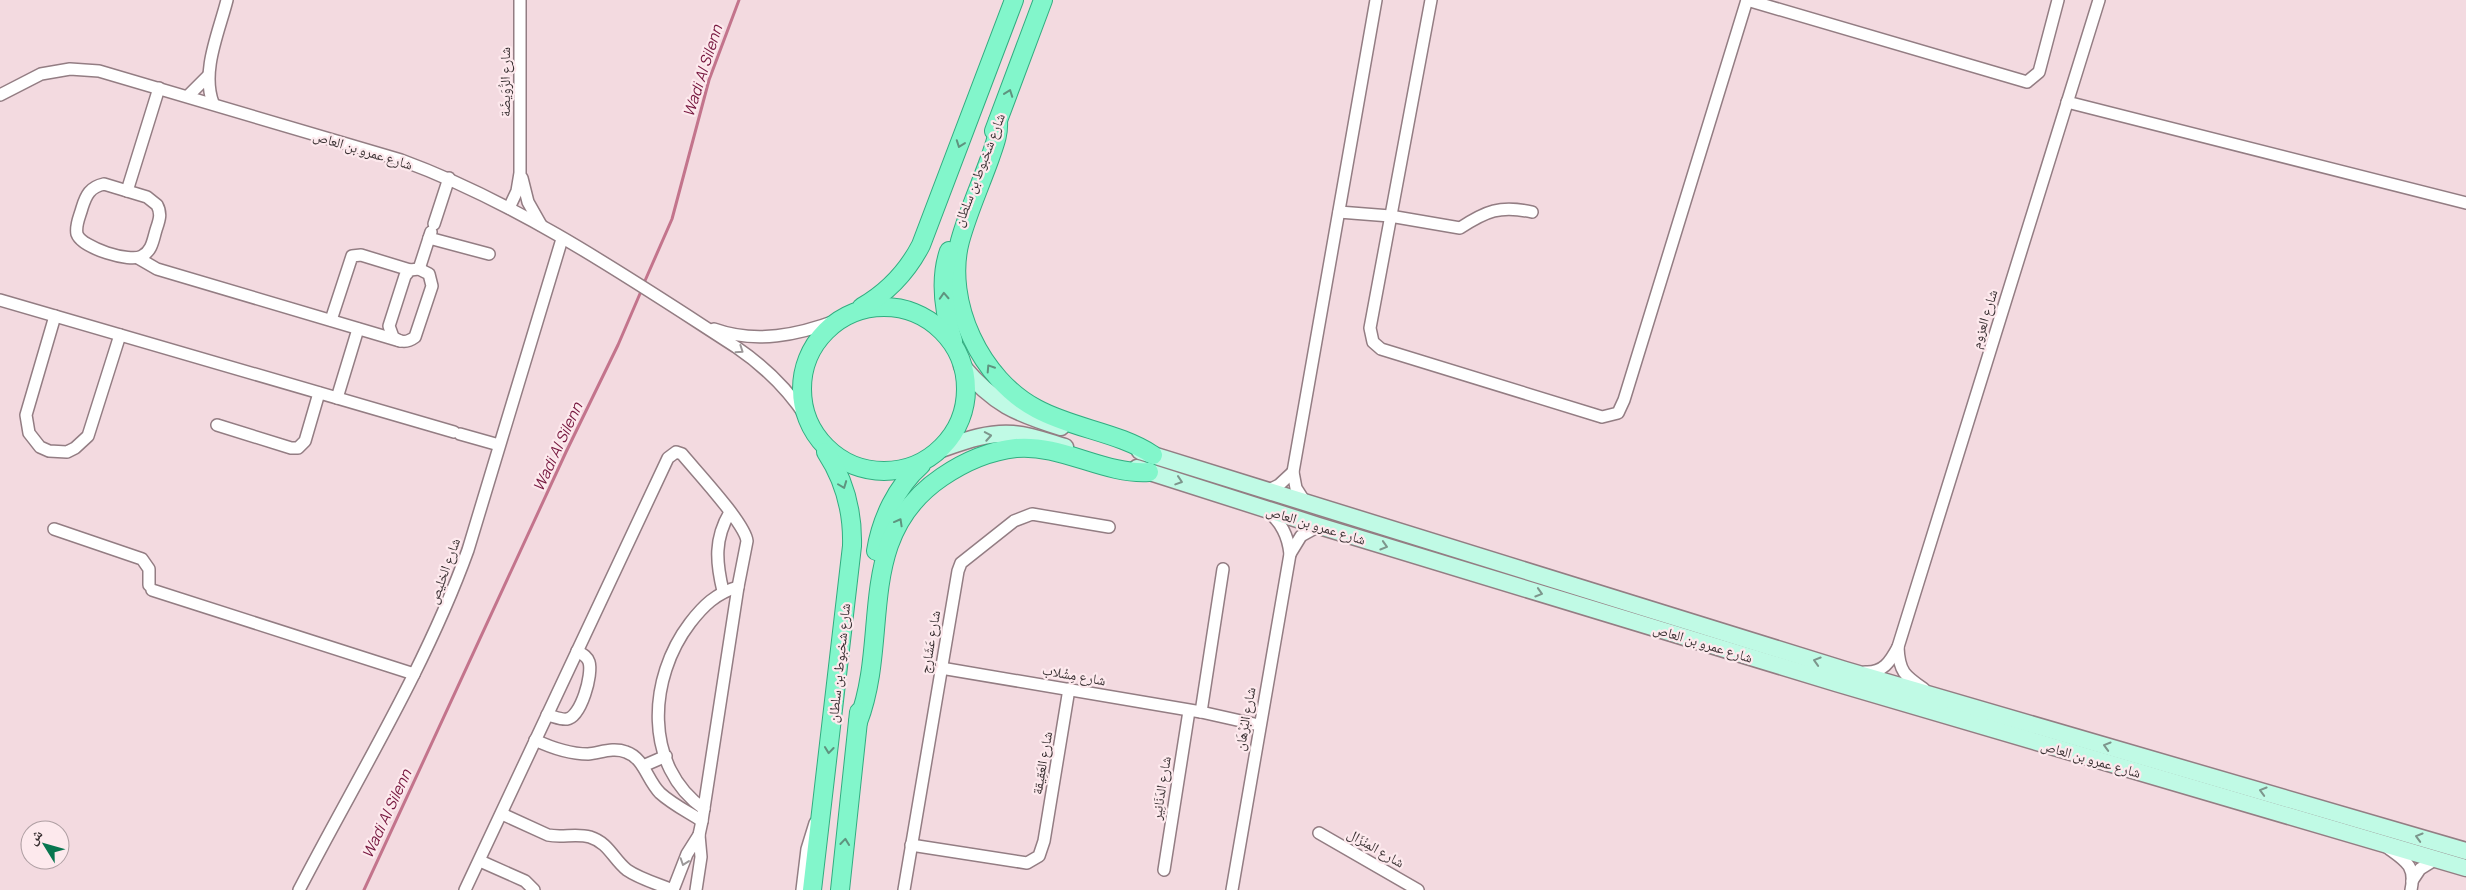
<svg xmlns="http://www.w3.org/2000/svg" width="2466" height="890" viewBox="0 0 2466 890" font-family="Manrope,'Noto Naskh Arabic',sans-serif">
<rect width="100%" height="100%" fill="#f3dae0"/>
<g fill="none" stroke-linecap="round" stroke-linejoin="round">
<g stroke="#c3748c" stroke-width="3">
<path d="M644,283L672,219L709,80L739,0"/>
<path d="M364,890L566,452L618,345L642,289"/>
</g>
<defs>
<g id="street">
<path d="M1431,0L1370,328L1373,342L1381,349L1602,417L1618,413L1624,400L1747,0"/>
<path d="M1747,0L2027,82L2039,72L2058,0"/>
<path d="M0,95L41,74L70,69L99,71L401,160C521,204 629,278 736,347C764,366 787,388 806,417"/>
<path d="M188,96L208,76"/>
<path d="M2067,102L2466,203"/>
<path d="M213,103C201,71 219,32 227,0"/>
<path d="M522,178L528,202L541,225"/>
<path d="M104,184L147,197L157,205C162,214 159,221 156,230C153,240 152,251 142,256C130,263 82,248 77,234C75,225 80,216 82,208C86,195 90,187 104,184Z"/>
<path d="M127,191L159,88"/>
<path d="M509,208L517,191L520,173V0"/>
<path d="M1339,212L1390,216L1460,228C1486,211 1500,205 1532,212"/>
<path d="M434,224L449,178"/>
<path d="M429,238L489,254"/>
<path d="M138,258L157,269L400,341"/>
<path d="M419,269L429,274L432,286L415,337C407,343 401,343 393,337L389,326L405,276L410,270Z"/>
<path d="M419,269L431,232"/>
<path d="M0,300L454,432"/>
<path d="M55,316L26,415L29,433L40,447L49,451L67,452L75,448L88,436L120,335"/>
<path d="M331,320L352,256L361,255L410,270"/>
<path d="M714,329C756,344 798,335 838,320"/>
<path d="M337,398L358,329"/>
<path d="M217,425L291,448H298L305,441L319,393"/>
<path d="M460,434L499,445"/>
<path d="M1267,491L1279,485L1293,472"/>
<path d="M1305,502L1296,488L1293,472L1376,0"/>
<path d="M54,529L142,559L149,569V585"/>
<path d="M1290,554L1301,536L1319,526"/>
<path d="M152,590L414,674"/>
<path d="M723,591C716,562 714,539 730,512"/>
<path d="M1898,647C1899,672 1905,676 1924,689"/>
<path d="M941,668L1201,712L1259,725"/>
<path d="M1865,672C1883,673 1890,662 1898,647L2099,0"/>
<path d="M1201,712L1223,569"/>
<path d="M547,715C553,716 561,720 567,719C581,717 593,674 589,662C587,656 582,654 577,651"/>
<path d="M535,740C552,748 569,754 588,754C600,753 613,747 626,752C644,758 647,780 660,793C672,804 688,812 702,821"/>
<path d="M643,766L666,756"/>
<path d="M704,809C643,766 648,678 690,623C703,606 716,593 738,587"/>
<path d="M502,814L548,835C562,838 576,833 590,837C609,843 613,859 627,870C640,879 658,884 673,890"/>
<path d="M1319,833L1418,890"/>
<path d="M911,845L1027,863L1039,856L1044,841L1069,689"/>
<path d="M2388,848C2406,861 2416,866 2411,890"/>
<path d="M480,861L525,881L534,890"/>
<path d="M1164,870L1189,711"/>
<path d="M2412,881L2420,869L2436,859"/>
<path d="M299,890C357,778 425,669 468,550L562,239"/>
<path d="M465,890L668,458L676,452L682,454C696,471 745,523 747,541L738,587L702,821L699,835L687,854L673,890"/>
<path d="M696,890L701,857L699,835"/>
<path d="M802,890L807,849L815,823"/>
<path d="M904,890L958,571L961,563L1014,521L1032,514L1109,527"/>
<path d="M1232,890L1290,554C1288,535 1281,523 1268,511"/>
</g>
<g id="secondary">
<path d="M962,366C994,404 1016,413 1061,427"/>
<path d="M941,449C964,441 988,432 1013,434C1030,435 1048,442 1065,447"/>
<path d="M1140,451L1845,670L2466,851"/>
<path d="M1137,468L1319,526L1836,683L2466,868"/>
</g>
<g id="primary">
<path d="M998,121C999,135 994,146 990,158C980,186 968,212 960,241C944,302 981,380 1037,409C1074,429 1118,432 1153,455"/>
<path d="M994,131L1043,0"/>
<path d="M949,251C939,280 944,312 953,341"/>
<circle cx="884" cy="389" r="82"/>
<path d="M862,307C888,292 907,272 921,245L1014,0"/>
<path d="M876,551C881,520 896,487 921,465"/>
<path d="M858,722C891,636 853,537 942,477C964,462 989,451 1016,448C1062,444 1104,475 1149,472"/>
<path d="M812,890L852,546C853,511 845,481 826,452"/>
<path d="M840,890L859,712"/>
</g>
</defs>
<use href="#street" stroke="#937d83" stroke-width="14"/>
<use href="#secondary" stroke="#937d83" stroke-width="19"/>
<use href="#primary" stroke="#32ad80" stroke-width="20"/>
<use href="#street" stroke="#fff" stroke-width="11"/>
<use href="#secondary" stroke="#c0fae5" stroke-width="16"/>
<use href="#primary" stroke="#82f6cb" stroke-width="18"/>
</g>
<defs><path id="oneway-chevron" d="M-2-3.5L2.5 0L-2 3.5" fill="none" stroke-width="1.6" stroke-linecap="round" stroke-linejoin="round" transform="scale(1.25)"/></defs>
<g stroke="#5e947f">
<use href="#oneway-chevron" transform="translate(1009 93) rotate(-70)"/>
<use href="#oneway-chevron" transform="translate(960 144) rotate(110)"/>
<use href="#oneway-chevron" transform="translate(944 296) rotate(-93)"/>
<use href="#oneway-chevron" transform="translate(990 368) rotate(-123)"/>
<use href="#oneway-chevron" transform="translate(843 485) rotate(69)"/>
<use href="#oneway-chevron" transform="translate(899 522) rotate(-61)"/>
<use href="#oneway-chevron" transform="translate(829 750) rotate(96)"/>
<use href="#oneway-chevron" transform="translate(845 842) rotate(-84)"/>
</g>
<g stroke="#9c9899">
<use href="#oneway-chevron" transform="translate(740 350) rotate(34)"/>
<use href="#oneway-chevron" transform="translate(684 862) rotate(109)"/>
</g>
<g stroke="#7d968c">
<use href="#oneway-chevron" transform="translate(988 436) rotate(-10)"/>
<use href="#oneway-chevron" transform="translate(1179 481) rotate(18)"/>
<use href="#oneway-chevron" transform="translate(1384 546) rotate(17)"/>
<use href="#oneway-chevron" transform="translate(1539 593) rotate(17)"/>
<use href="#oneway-chevron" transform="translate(1817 661) rotate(-163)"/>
<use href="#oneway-chevron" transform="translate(2107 746) rotate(-164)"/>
<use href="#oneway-chevron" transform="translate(2263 791) rotate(-164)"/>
<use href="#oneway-chevron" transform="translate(2419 837) rotate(-164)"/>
</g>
<g text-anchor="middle" stroke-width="4.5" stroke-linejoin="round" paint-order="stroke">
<g font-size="14" fill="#3a3133" stroke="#fde9ed">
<text transform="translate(505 82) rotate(-90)" y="5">شارع الرُّوَيضَة</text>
<text transform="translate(363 150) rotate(17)" y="5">شارع عمرو بن العاص</text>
<text transform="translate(979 170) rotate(-69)" y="5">شارع شخبوط بن سلطان</text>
<text transform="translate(1984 319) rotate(-73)" y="5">شارع العزوم</text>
<text transform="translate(1316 525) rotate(17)" y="5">شارع عمرو بن العاص</text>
<text transform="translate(444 571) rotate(-70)" y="5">شارع الخليص</text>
<text transform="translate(930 642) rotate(-80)" y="5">شارع عَشَارِج</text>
<text transform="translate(1703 643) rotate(17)" y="5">شارع عمرو بن العاص</text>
<text transform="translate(839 663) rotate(-84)" y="5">شارع شخبوط بن سلطان</text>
<text transform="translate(1074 675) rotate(10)" y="5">شارع مِشْلاب</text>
<text transform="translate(1245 719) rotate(-80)" y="5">شارع البُرْهَان</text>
<text transform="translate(2091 759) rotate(16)" y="5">شارع عمرو بن العاص</text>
<text transform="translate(1042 763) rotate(-80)" y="5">شارع العَقِيقة</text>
<text transform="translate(1161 788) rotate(-81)" y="5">شارع الدَنَانِير</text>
<text transform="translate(1376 848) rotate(30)" y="5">شارع المِنْزَال</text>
</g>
<g font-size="15" font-style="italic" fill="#75153d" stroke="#fde9ed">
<text transform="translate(703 71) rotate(-72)" y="5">Wadi Al Silenn</text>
<text transform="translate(558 447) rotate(-65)" y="5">Wadi Al Silenn</text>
<text transform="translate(387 814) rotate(-65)" y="5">Wadi Al Silenn</text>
</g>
</g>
<g transform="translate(45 845) rotate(307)"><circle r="24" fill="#fde9ed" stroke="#af9fa3"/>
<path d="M0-4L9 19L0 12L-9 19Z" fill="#097650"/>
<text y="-8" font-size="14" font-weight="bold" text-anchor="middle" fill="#3a3133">ش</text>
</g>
</svg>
